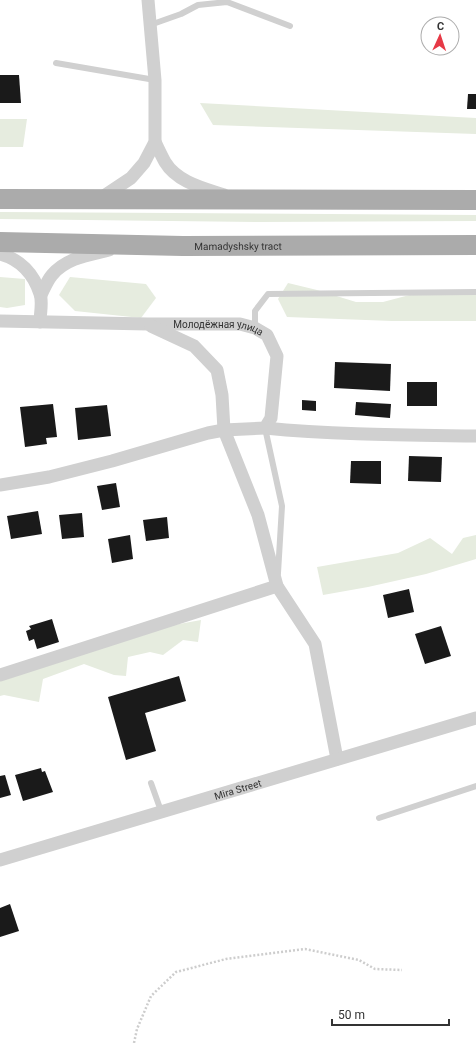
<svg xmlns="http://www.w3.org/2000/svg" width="476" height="1043" viewBox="0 0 476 1043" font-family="Roboto,sans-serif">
<rect width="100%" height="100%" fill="#fff"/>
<g fill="#e6ecdf">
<path d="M200,103L476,118V134L213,125Z"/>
<path d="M0,119H27L23,147H0Z"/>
<path d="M0,212C159,213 317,214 476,215V221L258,222L0,219Z"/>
<path d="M0,277L25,279V305L7,308L0,307Z"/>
<path d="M70,277L146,284L156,298L141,318L75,311L59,295Z"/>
<path d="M288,283L317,290L356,302H383L417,293L476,292V321H392L287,317L278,299Z"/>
<path d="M476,535V559L426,574L368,587L323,595L317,567L398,553L430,538L452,554L463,538Z"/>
<path d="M201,620L198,642L183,640L163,655L150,652L128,657L126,676L114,675L84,664L43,679L39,702L4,695L0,696V681L163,627Z"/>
</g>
<g fill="#1a1a1a">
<path d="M0,75H19L21,103H0Z"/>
<path d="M468,94H476V109H467Z"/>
<path d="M335,362L391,364L390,391L334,388Z"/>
<rect x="407" y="382" width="30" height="24"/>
<path d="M302,400L316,401V411L302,410Z"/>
<path d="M356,402L391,404L390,418L355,415Z"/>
<path d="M53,404L57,437L46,438L47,444L25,447L20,407Z"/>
<path d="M107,405L111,436L78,440L75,408Z"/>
<path d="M409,456L442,457L441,482L408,481Z"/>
<path d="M351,461H381V484L350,483Z"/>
<path d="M116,483L120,507L102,510L97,486Z"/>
<path d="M38,511L42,534L11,539L7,516Z"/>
<path d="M82,513L84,537L62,539L59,515Z"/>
<path d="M167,517L169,538L146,541L143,520Z"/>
<path d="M130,535L133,559L112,563L108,539Z"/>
<path d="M409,589L414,612L388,618L383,595Z"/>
<path d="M52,619L59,642L37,649L34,639L29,641L26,631L31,629L29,626Z"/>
<path d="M441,626L451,656L425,664L415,634Z"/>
<path d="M179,676L186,701L145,713L156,751L126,760L108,697Z"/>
<path d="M41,768L42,772L45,771L53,792L23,801L15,775Z"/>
<path d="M5,775L11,795L0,798V776Z"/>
<path d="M10,904L19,931L0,937V908Z"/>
</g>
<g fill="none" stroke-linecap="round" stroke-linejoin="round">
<path stroke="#cdcdcd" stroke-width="2.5" stroke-dasharray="2 2" stroke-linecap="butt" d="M134,1043L137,1029L151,996L176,972L226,959L305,949L359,960L375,969L402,970"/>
<g stroke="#d0d0d0" stroke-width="6">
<path d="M150,25L181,14L198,5L227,2L290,26"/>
<path d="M56,63L155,80"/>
<path d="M255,328V311L268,294L476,292"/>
<path d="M265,428L282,506L278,573"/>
<path d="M151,783L161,811"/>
<path d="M379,818L476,786"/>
</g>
<g stroke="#d0d0d0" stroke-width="13">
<path d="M155,142C158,148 161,155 165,162C177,182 203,188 224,195"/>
<path d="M101,198L131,178L144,163L155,142V80L148,0"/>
<path d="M0,254C20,259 34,274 40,294C43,302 40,314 40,322"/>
<path d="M41,295C44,289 47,281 52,275C66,258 89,255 109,250"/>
<path id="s1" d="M0,321L148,324H240L255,328L267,335L277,356L271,418L265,428L224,430L208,433L112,461L49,477L0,485"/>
<path d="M151,326L194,346L217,370L222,395L224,430L258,515L277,586L315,644L337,759"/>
<path d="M265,428C335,435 405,435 476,436"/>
<path d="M0,675L277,586"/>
<path id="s2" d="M0,860L476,718"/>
</g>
<g stroke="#ababab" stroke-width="20">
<path d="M0,199L476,200"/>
<path id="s3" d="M0,242L183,246L476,245"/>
</g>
</g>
<g text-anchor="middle" stroke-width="4" stroke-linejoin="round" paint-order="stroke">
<g font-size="10" fill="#333" stroke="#fff">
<text dy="4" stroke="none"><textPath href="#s3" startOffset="238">Mamadyshsky tract</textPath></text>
<text dy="4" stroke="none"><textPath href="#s1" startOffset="219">Молодёжная улица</textPath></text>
<text dy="4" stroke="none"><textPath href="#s2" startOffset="248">Mira Street</textPath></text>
</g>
</g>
<g transform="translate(440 36) rotate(3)"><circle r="19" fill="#ffffff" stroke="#adadad"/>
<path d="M0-3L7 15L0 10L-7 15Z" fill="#e63946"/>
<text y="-6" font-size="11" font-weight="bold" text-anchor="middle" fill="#333333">С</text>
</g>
<path d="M332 1019v6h117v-6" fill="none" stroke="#333333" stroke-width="2"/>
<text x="338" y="1019" font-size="12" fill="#333333" stroke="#ffffff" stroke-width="3" paint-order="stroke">50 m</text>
</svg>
